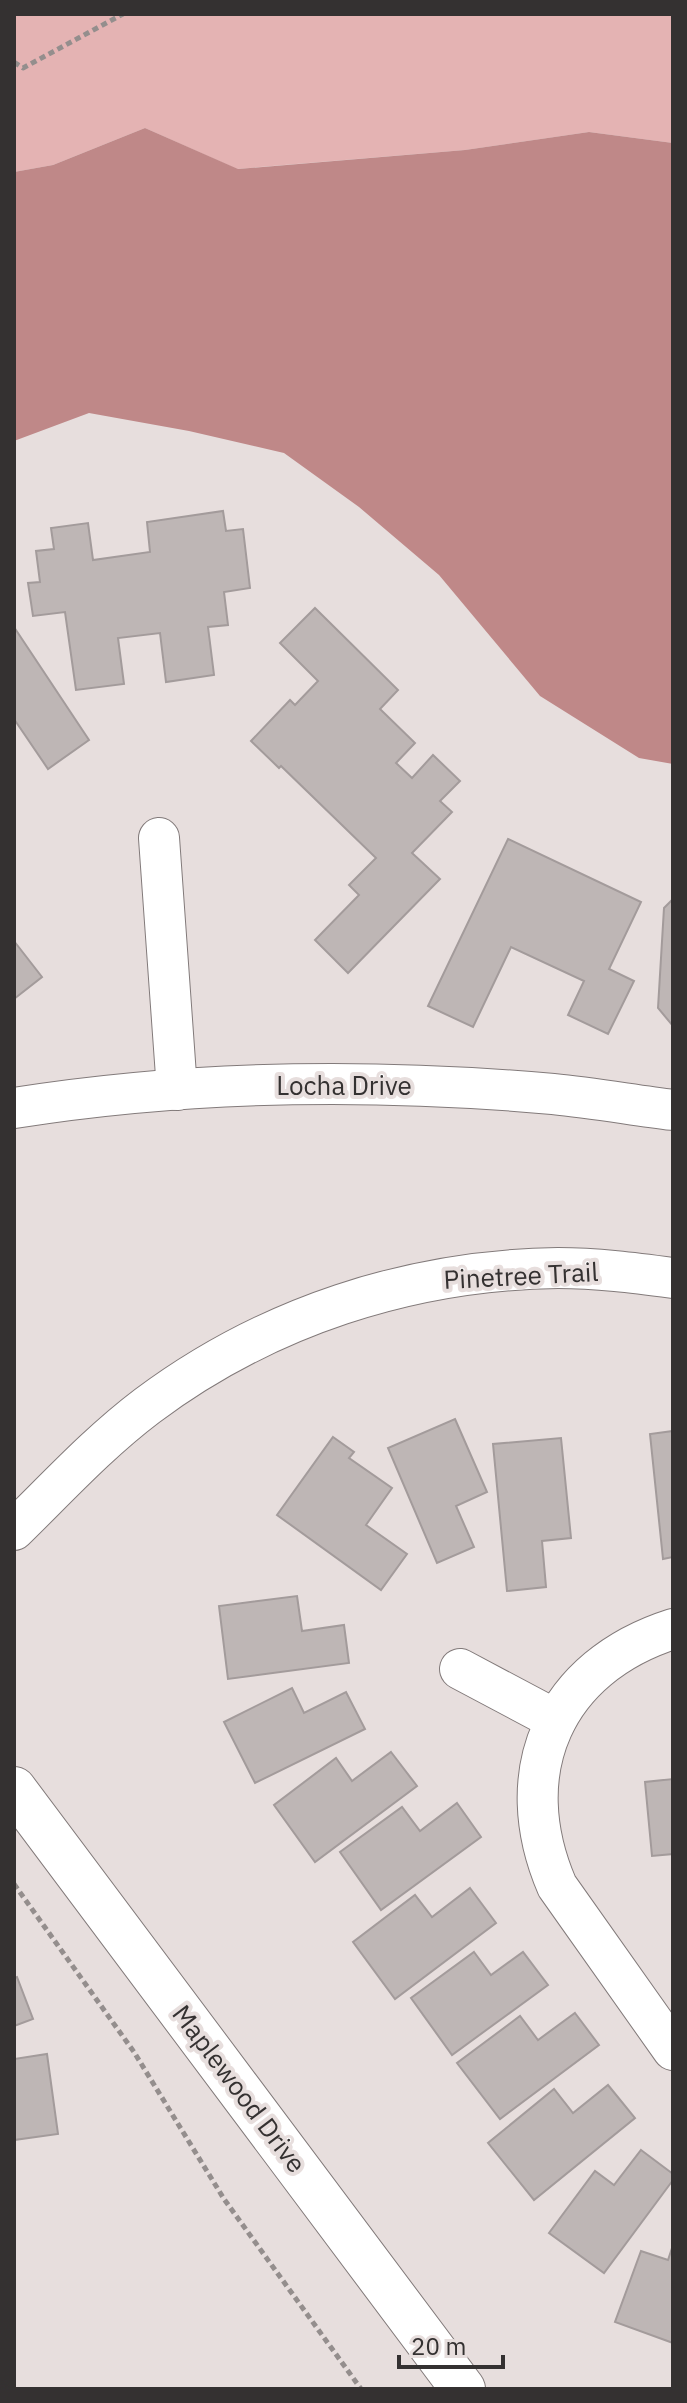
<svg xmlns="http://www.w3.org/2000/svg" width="687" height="2403" viewBox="0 0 687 2403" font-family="'IBM Plex Sans',sans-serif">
<rect width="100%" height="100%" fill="#e7dedd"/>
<path fill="#e4b3b3" d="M14,14H673V143L589,132L465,150L237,169L145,128L53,165L14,172Z"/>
<path fill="#bf8888" d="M145,128L238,169L465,150L589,132L673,143V764L639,758L540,696L439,575L359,507L284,453L189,431L89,413L14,441V172L53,165Z"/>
<g fill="#beb6b5" stroke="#a39b9b" stroke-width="2">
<path d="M223,511L226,531L243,529L250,588L224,592L228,625L208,627L214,675L166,682L160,633L118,638L124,684L76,690L65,612L33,616L28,583L40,582L36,551L54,549L51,528L88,523L93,560L150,552L147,522Z"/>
<path d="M315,608L398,690L380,709L415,743L396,763L412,778L433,755L460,781L440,801L452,812L412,853L440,879L348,973L315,940L359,895L349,885L376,858L281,766L279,768L251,741L290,700L295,705L318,681L280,643Z"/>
<path d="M14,627L89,740L48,769L14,719Z"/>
<path d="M508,839L641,902L609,969L634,981L608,1034L568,1015L584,981L511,947L473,1027L428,1006Z"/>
<path d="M673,899V1026L658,1008L664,908Z"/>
<path d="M14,941L42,977L14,999Z"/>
<path d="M455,1419L487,1492L456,1506L474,1547L437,1563L388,1448Z"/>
<path d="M673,1431V1557L663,1559L650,1434Z"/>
<path d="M333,1437L354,1452L349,1458L392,1488L366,1525L407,1554L381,1590L277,1515Z"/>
<path d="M561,1438L571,1538L542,1541L546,1587L507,1591L493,1444Z"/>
<path d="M297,1596L302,1631L344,1625L349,1663L228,1679L219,1606Z"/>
<path d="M292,1688L304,1713L346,1692L365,1729L255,1783L224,1722Z"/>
<path d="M391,1752L417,1786L315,1862L274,1805L336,1758L352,1781Z"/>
<path d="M673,1779V1854L652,1856L645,1782Z"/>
<path d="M457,1803L481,1837L381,1910L340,1852L402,1807L420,1831Z"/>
<path d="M470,1888L496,1923L395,1999L353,1942L415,1895L432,1917Z"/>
<path d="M474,1952L491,1975L523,1952L548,1985L452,2055L411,1998Z"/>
<path d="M17,1977L33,2019L14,2026V1978Z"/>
<path d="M575,2013L599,2045L500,2119L457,2063L520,2016L538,2040Z"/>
<path d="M47,2054L58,2134L14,2140V2059Z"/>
<path d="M608,2085L635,2118L534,2200L488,2143L554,2089L573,2113Z"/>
<path d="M641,2150L673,2174V2180L604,2273L549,2233L595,2171L614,2185Z"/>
<path d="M673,2245V2343L615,2322L641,2251L668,2260Z"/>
</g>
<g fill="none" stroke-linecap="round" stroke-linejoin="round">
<defs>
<g id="minor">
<path d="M159,838L177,1090"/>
<path d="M14,1108C191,1080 374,1078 553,1094C593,1098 633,1105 673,1110"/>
<path d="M14,1530C57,1488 98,1443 147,1406C266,1317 409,1270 558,1268C597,1268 635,1273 673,1278"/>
<path d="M673,1629C554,1667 508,1772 557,1886L673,2050"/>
<path d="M460,1669L556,1720"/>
</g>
<path id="tertiary" d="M14,1789L463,2389"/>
</defs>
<use href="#minor" stroke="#827a7a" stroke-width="42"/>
<use href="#tertiary" stroke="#827a7a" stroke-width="46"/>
<g stroke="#948e8d" stroke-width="5" stroke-dasharray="6 4" stroke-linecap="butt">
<path d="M14,62L23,68L123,14"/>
<path d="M14,1884L134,2052L224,2199L361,2389"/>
</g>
<use href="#minor" stroke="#fff" stroke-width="40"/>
<use href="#tertiary" stroke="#fff" stroke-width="44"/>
</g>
<g text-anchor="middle" stroke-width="8" stroke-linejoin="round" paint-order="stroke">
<g font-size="26" fill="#343131" stroke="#e7dedd">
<text x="344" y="1095">Locha Drive</text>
<text transform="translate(521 1276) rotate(-3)" y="9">Pinetree Trail</text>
<text transform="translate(239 2089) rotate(53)" y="9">Maplewood Drive</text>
</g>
</g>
<rect width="687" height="2403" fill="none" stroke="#343131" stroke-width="32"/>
<path d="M399 2355v12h104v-12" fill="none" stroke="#343131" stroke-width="4"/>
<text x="411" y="2355" font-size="24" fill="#343131" stroke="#e7dedd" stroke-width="6" paint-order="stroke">20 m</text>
</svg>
